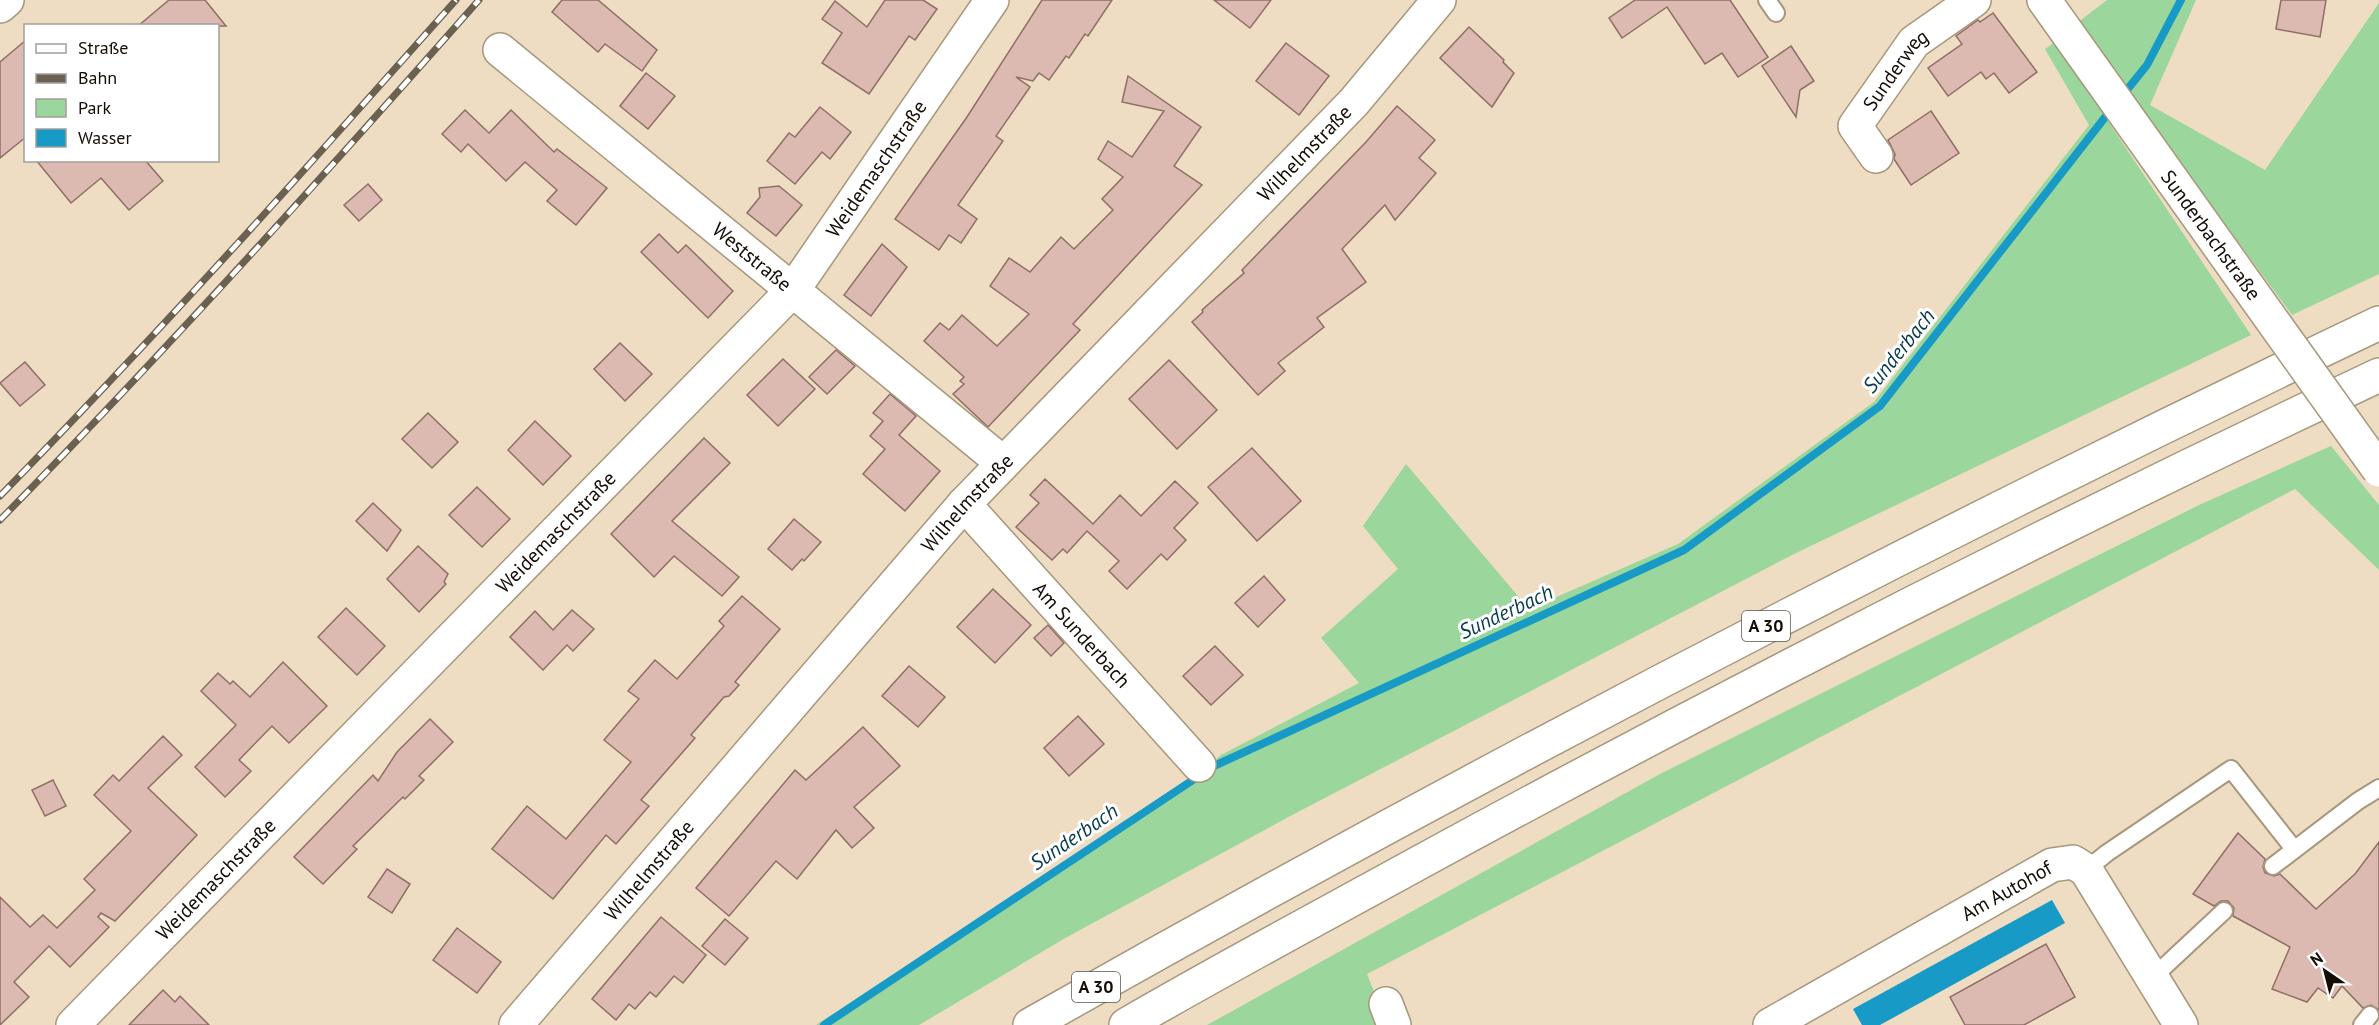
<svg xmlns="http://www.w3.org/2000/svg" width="2379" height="1025" viewBox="0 0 2379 1025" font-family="'PT Sans',sans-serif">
<rect width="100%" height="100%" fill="#eeddc2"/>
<g fill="#9bd69c">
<path d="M2107,0H2196L2150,105L2265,170L2379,3V274L2292,315L2077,23Z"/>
<path d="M2055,42L2251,335L1796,553L1294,814L1067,937L919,1025H816L1197,775L1221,755L1359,683L1321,638L1398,569L1363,526L1406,464L1529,609L1678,544L1874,402L2089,125L2045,49Z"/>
<path d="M2331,446L2379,505V570L2295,489L1367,974L1387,1025H1207L1660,774L2199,505Z"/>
</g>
<path fill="#189ac7" d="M2052,900L2065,923L1880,1025H1862L1853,1009Z"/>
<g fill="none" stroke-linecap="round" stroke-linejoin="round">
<g stroke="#189ac7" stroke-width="8">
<path d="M2122,96L2147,65L2181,0"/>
<path d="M824,1025L1214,766L1684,550L1880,406L2106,116"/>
</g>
</g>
<g fill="#dcbab1" stroke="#8e6f67" stroke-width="1.5">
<path d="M169,0H205L226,26H138Z"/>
<path d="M562,0H598L657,50L642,71L605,44L598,52L552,12Z"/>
<path d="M885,0H923L937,9L915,40L909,36L869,94L822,63L842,33L822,19L835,1L867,27Z"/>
<path d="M1042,0H1112L1088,36L1085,34L1069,58L1066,56L1049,80L1039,73L1033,81L1016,77L1030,87L996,136L1003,141L958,205L977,219L961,243L949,235L939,250L895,219L967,117Z"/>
<path d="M1214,0H1271L1250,28Z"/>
<path d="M1635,0H1730L1768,57L1738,77L1722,53L1705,64L1667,7L1622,38L1609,18Z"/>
<path d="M2281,0H2326L2320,37L2276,29Z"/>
<path d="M1993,13L2037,72L2009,93L1994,73L1986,79L1981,72L1948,96L1928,68L1962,44L1956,36L1978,20L1980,22Z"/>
<path d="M1469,27L1504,60L1503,62L1514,73L1492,107L1440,58Z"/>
<path d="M26,40V137L0,158V62Z"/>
<path d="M1286,43L1329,76L1299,115L1256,81Z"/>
<path d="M1791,46L1814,81L1800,90L1796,117L1762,66Z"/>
<path d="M646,73L675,96L648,129L620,106Z"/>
<path d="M1128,76L1201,127L1174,166L1202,185L1073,324L1080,330L988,427L953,394L964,384L960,381L964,377L924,341L940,323L949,330L962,315L997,346L1029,314L990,286L1009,258L1030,272L1061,237L1074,249L1113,210L1102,199L1123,177L1098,159L1108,141L1132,157L1164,111L1122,102Z"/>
<path d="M1397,106L1435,140L1419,158L1436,173L1395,220L1385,205L1342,249L1366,282L1317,318L1324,327L1278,363L1285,371L1258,395L1192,322L1203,312L1202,310L1244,273L1242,270L1366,142Z"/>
<path d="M820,107L851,132L830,159L822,152L795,184L767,161L789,133L795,137Z"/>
<path d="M465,110L489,133L511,110L554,152L557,149L607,188L576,225L547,201L557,190L525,162L506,181L468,144L461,152L442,134Z"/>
<path d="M1931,111L1959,153L1911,185L1894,159L1895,154L1888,140Z"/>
<path d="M36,160H145L163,181L129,210L101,178L71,203Z"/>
<path d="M368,184L382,200L359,221L344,205Z"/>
<path d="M779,186L802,205L776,236L747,213L760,197L759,188Z"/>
<path d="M659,234L678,253L686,245L733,291L708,318L641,252Z"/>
<path d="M882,244L907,267L871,316L844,295Z"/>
<path d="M620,343L652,374L625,401L594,369Z"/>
<path d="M836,350L855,366L827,394L809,377Z"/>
<path d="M783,359L815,389L778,426L747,395Z"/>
<path d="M1169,360L1217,410L1177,449L1129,399Z"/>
<path d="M25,362L45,385L20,406L0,383Z"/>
<path d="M890,394L916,416L899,435L940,471L905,511L863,474L885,449L870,436L883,421L873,413Z"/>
<path d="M428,413L458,442L432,468L402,439Z"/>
<path d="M535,421L571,456L543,485L508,450Z"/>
<path d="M704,438L730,463L672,521L739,577L722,596L674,556L654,577L611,534Z"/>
<path d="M1252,448L1301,501L1257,541L1208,487Z"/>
<path d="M1045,479L1093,524L1120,495L1141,516L1175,481L1198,503L1174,528L1186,540L1167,560L1161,554L1127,589L1109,571L1119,561L1087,531L1067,553L1063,549L1052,560L1016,527L1039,503L1030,495Z"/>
<path d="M477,487L510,519L482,547L449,515Z"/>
<path d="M373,503L401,530L387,551L356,521Z"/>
<path d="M794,519L821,542L804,561L802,559L792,570L768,549Z"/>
<path d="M418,546L448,574L444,582L446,584L419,612L387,579Z"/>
<path d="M1264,576L1285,600L1258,627L1235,603Z"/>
<path d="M993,589L1031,625L995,663L957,627Z"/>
<path d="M742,596L780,629L735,682L739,685L729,696L724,697L691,735L695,738L641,800L649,806L616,844L606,835L553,899L492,849L527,806L566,839L631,762L604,740L639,699L628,691L655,660L677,679L724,626L719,621Z"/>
<path d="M346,608L385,646L357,675L318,637Z"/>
<path d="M572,610L594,629L573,651L567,645L543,670L510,637L535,611L553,630Z"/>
<path d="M1048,625L1064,643L1051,656L1034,638Z"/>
<path d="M1215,646L1243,675L1211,705L1183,676Z"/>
<path d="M283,662L327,706L289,743L272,726L239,760L251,771L225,797L195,767L236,725L201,691L218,673L230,684L233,681L250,697Z"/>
<path d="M909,666L945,697L918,727L882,696Z"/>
<path d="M1078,716L1104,744L1069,776L1044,748Z"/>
<path d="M430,719L453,742L419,776L424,780L405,799L403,797L353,846L357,849L323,884L294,857L373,775L378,781L397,752Z"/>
<path d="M863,727L900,766L854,807L874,828L852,848L836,830L797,879L776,861L729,916L696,888L795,770L806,780Z"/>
<path d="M163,736L182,755L148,788L197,835L115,921L101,913L98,917L109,927L70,967L49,946L14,982L29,997L0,1025V897L30,927L43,915L57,928L95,890L84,879L131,831L94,795L113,775L119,781Z"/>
<path d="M53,780L66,806L45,816L32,790Z"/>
<path d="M2238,833L2265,859L2263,867L2265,873L2274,876L2280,874L2316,909L2355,874L2379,842V1010L2371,1005L2363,1008L2342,986L2333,998L2318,988L2307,1002L2272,989L2290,947L2233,916L2234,908L2228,901H2221L2214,906L2193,894Z"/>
<path d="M387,869L410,884L392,913L368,897Z"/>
<path d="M661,917L706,955L683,983L674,976L656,997L650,992L635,1009L629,1004L616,1020L592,999Z"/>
<path d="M725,919L748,938L725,965L702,946Z"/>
<path d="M457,928L501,962L477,993L433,960Z"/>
<path d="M2046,944L2075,997L2024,1025H1965L1950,997Z"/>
<path d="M163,990L175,1002L180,996L209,1025H129Z"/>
</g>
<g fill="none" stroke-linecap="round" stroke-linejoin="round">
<defs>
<g id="service">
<path d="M1767,0L1776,13"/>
<path d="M2273,866L2358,801L2379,788"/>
<path d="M2086,870L2107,853L2231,769L2294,849"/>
<path d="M2151,979L2224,911"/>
<path d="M2362,1025L2370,1015"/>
</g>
<g id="minor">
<path d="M2044,0L2244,281"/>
<path d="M0,6L7,0"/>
<path id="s1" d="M500,50L1003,463"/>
<path id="s2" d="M1876,156L1855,126L1914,42L1974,0"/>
<path id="s3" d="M964,504L1199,765"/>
<path d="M1386,1004L1394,1025"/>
<path id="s4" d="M73,1025L793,290L992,0"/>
<path id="s5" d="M516,1025L964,504L1354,102L1439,0"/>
<path id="s6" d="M1770,1025L2052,865L2073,862L2086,870L2181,1025"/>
</g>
<g id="motorway">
<path d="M1030,1025C1471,775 1921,541 2379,323"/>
<path d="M1126,1025C1224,968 1324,915 1424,860C1738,689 2056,527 2379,375"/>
</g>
</defs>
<use href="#service" stroke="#a6977d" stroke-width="20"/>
<use href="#minor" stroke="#a6977d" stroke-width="36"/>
<use href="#motorway" stroke="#a6977d" stroke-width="36"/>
<use href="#service" stroke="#fff" stroke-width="16"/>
<use href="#minor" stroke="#fff" stroke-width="33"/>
<use href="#motorway" stroke="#fff" stroke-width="33"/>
<defs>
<g id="rail">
<path d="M0,496C157,335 307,168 456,0"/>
<path d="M0,520C165,352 323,177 479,0"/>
</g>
</defs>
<use href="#rail" stroke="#6b6151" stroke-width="7"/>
<use href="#rail" stroke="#fff" stroke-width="4.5" stroke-dasharray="14" stroke-linecap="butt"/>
<defs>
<path id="minor-bridge" d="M2244,281L2379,470"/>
</defs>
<use href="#minor-bridge" stroke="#a6977d" stroke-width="36" stroke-linecap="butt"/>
<use href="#minor-bridge" stroke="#fff" stroke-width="33"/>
</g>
<g text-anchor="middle" stroke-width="6" stroke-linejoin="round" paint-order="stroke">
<g fill="#fff" stroke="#5a5650" stroke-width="1.5">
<rect x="1742" y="611" width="48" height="30" rx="4.5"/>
<rect x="1072" y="972" width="48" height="30" rx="4.5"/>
</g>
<g font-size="18" font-weight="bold" fill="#130d05">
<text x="1766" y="632">A 30</text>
<text x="1096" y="993">A 30</text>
</g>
<g font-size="20" fill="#130d05" stroke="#fff">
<text dy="7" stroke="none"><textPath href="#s2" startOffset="106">Sunderweg</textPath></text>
<text dy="7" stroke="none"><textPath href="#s5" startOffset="1176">Wilhelmstraße</textPath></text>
<text dy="7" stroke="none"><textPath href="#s4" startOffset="1176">Weidemaschstraße</textPath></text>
<text transform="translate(2211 235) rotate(54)" y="7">Sunderbachstraße</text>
<text dy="7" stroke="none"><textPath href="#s1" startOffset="326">Weststraße</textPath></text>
<text dy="7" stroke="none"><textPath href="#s5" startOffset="690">Wilhelmstraße</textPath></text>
<text dy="7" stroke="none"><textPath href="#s4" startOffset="690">Weidemaschstraße</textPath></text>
<text dy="7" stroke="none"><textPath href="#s3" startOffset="176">Am Sunderbach</textPath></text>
<text dy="7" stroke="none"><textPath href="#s5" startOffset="204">Wilhelmstraße</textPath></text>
<text dy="7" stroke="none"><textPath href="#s4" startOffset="204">Weidemaschstraße</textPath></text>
<text dy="7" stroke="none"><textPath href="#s6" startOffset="272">Am Autohof</textPath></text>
</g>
<g font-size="21" font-style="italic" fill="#063a4d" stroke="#fff">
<text transform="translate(1899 351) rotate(-51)" y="7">Sunderbach</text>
<text transform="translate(1506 612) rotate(-25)" y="7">Sunderbach</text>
<text transform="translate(1074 837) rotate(-34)" y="7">Sunderbach</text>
</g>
</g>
<rect x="24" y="24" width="195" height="138" fill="#ffffff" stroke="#a19e9b" stroke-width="1.5"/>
<rect x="36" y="44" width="30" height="9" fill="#ffffff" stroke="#a19e9b" stroke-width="1.5"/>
<text x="78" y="54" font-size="18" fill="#130d05">Straße</text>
<rect x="36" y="74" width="30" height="9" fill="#6b6151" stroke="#a19e9b" stroke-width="1.5"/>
<text x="78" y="84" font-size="18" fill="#130d05">Bahn</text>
<rect x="36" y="99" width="30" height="18" fill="#9bd69c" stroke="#a19e9b" stroke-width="1.5"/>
<text x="78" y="114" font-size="18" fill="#130d05">Park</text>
<rect x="36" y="129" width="30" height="18" fill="#189ac7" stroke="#a19e9b" stroke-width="1.5"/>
<text x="78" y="144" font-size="18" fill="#130d05">Wasser</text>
<g transform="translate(2325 971) rotate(325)" stroke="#ffffff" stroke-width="4.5" paint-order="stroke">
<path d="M0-4.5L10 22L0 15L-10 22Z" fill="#130d05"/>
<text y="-9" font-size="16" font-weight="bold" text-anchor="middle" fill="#130d05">N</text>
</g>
</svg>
